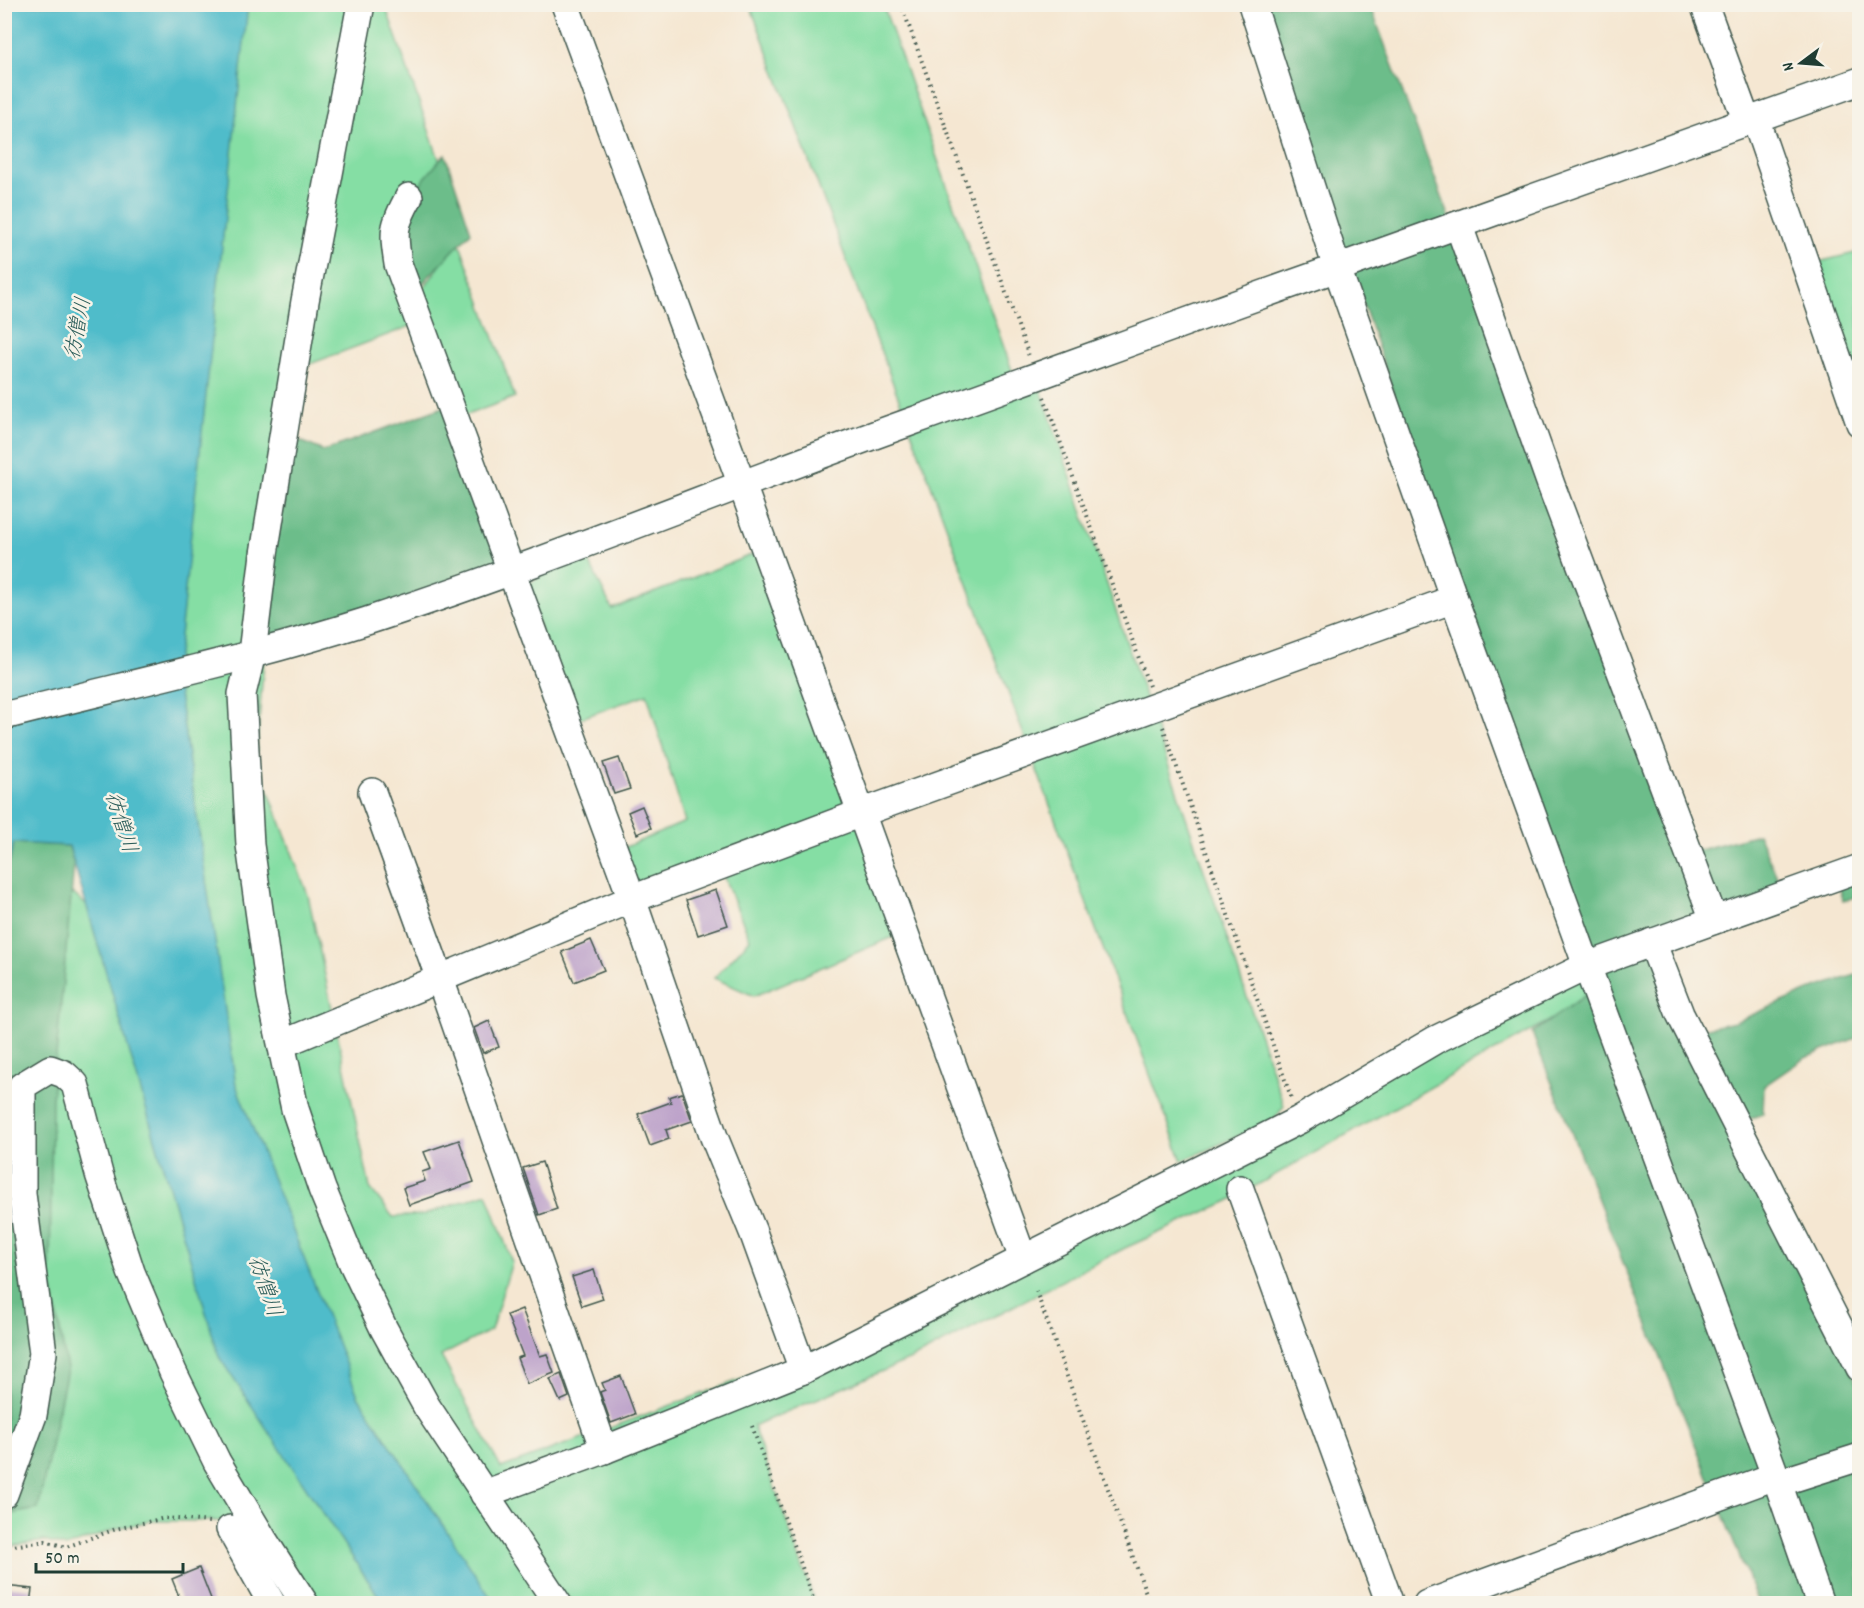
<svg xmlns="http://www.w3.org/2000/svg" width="1864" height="1608" viewBox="0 0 1864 1608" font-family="Dekko,'Klee One',sans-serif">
<rect width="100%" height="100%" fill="#f7f3e8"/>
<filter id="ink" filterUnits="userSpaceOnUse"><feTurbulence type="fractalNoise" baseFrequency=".0167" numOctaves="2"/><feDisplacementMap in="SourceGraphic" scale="12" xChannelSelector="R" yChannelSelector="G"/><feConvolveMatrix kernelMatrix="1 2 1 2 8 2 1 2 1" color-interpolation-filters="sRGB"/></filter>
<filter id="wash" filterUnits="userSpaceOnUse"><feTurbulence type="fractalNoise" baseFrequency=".008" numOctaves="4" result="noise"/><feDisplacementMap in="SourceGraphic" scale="24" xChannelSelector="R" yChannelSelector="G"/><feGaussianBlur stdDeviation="1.35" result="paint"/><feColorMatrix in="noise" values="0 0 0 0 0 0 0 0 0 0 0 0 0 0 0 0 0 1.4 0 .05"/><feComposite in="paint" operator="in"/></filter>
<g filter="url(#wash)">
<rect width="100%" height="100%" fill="#f5e7d2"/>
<g fill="#85dea4" stroke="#528e6c" stroke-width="1.5">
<path d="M244,5H385L440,162L396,212L419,323L294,370L281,447L256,758L308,895L370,1188L393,1217L423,1215L487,1193L512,1262L491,1330L441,1356L501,1468L731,1383L898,1323L1170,1186L1231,1171L1463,1027L1587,966L1595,988L1557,1016L1229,1201L1125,1248L918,1356L753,1426L815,1603H275L230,1521H150L116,1529L66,1547L44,1541L6,1547L5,1550L4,912L14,843L85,904L211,917L176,673Z"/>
<path d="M750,5H883L1014,376L1037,378L1284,1106L1274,1120L1182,1161L908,423Z"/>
<path d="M459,241L515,397L464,416L418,295Z"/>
<path d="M1859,252V423L1806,265Z"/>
<path d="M581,545L612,609L756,553L905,932L754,996L714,978L750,939L719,866L632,899L623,848L685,822L647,694L568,723L527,586Z"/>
</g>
<g fill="#6cbd8a" stroke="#467d5f" stroke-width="1.5">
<path d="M1262,5H1370L1688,853L1758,834L1785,895L1652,942L1694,1031L1735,1022L1818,987L1859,974V1037L1805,1058L1764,1086L1763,1114L1736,1123L1859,1387V1603H1758L1532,1033L1595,988Z"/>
<path d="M445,154L471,232L410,296L397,256L409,197Z"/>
<path d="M449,405L512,570L252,653L283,434L324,451Z"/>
<path d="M14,843L69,846L74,865L52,1099L50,1275L67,1369L38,1509L5,1515V876Z"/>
<path d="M1859,868V896L1843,901L1837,876Z"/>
</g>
<path fill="#4fbcca" stroke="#377c7f" stroke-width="1.5" d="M11,5H248L176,673L236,1085L358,1396L494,1603H383L219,1357L69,846L14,843L5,876L4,32Z"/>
<g id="blocks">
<g fill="#bda3ca">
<path d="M619,758L630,789L614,794L603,763Z"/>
<path d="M642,806L651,828L637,834L628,812Z"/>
<path d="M716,890L728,925L698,935L686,900Z"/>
<path d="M591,940L604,970L574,982L562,952Z"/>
<path d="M489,1021L499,1047L483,1053L474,1028Z"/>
<path d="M682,1093L692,1121L666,1130L669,1139L650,1146L638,1114L671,1102L669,1097Z"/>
<path d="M459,1140L474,1182L409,1205L403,1188L425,1181L422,1172L431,1169L424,1152Z"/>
<path d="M542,1162L557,1209L539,1215L523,1168Z"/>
<path d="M594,1270L603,1299L582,1306L572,1277Z"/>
<path d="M522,1309L540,1356L547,1354L554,1373L527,1384L517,1358L523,1356L507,1315Z"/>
<path d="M561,1374L569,1397L560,1401L550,1379Z"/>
<path d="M621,1376L635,1414L611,1423L600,1392L605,1390L602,1383Z"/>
<path d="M199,1568L213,1604H182L172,1579Z"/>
<path d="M4,1586L32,1589L30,1604H4Z"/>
</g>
</g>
</g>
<g filter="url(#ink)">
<use href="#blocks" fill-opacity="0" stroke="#3f564c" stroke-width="1.5"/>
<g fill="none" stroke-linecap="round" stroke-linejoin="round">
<defs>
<g id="minor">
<path d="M361,4L305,301L264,554L252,653L242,694L250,845L271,996L295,1109L322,1189L353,1264L384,1329L427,1407L558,1604"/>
<path d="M565,4L742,485L1023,1259"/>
<path d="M1252,4L1337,268L1454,599L1587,966L1778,1483L1820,1604"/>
<path d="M1704,4L1747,122"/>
<path d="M1755,118L1860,423"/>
<path d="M409,197C393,226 393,231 398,264L632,899L714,1137L753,1232L803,1370"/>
<path d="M1459,226L1551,485L1714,920"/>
<path d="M4,716C125,685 248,659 367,621C551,561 731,486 913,421C1056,370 1197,317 1340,267C1513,206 1686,143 1860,81"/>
<path d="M372,792L440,979L604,1450"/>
<path d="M1652,942L1680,1014L1860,1368"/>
<path d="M282,1044L632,899L861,813L1454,599"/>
<path d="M1240,1189L1390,1604"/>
<path d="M1778,1483L1860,1457"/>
<path d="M4,1494L33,1415L43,1353L22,1194V1086L50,1069L64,1074L75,1084L99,1174L131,1272L173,1372L217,1462L263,1539L305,1604"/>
<path d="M484,1494L604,1450L803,1370L1299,1120L1435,1040L1587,966L1860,868"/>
<path d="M230,1529L272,1604"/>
<path d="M1427,1604L1775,1476"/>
</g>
</defs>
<use href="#minor" stroke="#3f564c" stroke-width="30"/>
<g stroke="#3f564c" stroke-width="4" stroke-dasharray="1.5 4.5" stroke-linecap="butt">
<path d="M901,4L1029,356"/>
<path d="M1044,397L1149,686"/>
<path d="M1163,727L1292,1100"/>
<path d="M1036,1291L1150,1604"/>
<path d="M752,1426L815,1604"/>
<path d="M4,1549L6,1547L45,1541L66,1547L116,1529L165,1518L210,1522"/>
</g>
<use href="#minor" stroke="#fff" stroke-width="27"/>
</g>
</g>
<g text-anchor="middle" stroke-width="5" stroke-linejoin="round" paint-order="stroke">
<g font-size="21" font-style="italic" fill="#2b5d5a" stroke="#f7f3e8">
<text transform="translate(77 328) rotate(-79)" y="7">彷僧川</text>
<text transform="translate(122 822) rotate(73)" y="7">彷僧川</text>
<text transform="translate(266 1286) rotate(71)" y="7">彷僧川</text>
</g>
</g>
<rect width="1864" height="1608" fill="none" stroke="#f7f3e8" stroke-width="24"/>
<g transform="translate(1801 63) rotate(254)" stroke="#f7f3e8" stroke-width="4.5" paint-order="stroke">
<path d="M0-4.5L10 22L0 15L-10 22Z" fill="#1f3d34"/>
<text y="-9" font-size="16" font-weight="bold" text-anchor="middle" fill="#1f3d34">N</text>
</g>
<path d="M36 1563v9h147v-9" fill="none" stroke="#1f3d34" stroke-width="3"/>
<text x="45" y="1563" font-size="18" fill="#1f3d34" stroke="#f7f3e8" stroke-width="4.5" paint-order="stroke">50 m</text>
</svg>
